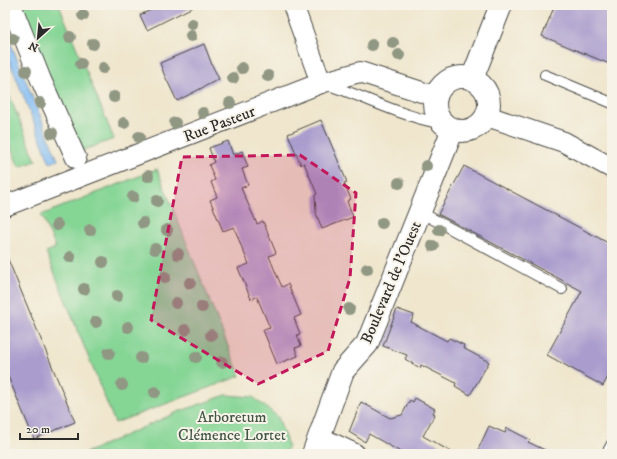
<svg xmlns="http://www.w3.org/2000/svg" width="617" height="459" viewBox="0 0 617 459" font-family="'IM FELL DW Pica',serif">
<rect width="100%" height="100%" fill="#f7f3e8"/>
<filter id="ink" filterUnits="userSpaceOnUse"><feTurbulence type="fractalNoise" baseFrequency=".025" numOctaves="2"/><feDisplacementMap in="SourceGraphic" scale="8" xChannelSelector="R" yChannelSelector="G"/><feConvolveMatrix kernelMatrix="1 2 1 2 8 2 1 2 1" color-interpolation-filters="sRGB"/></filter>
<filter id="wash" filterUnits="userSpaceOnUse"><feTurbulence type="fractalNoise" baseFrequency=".012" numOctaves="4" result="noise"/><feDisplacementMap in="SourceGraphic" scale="16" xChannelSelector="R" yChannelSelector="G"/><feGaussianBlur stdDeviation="0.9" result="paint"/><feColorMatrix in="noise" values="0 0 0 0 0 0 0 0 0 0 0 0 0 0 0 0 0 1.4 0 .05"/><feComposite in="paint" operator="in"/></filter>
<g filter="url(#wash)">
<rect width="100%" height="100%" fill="#efe6cd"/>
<g fill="#85d595" stroke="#588060">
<path d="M20,5H59L114,139L78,152Z"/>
<path d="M5,85L36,161L19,167L5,133Z"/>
<path d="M157,169L240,376L115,423L46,252L56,248L41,215Z"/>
<path d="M226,395L253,397L278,417L288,446L285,454H83L178,412Z"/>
</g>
<path fill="#83bdf4" stroke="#577490" d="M5,29L58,160L50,163L5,50Z"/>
<g id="blocks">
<g fill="#aa9dce">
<path d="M162,5H197L147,30L140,15Z"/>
<path d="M555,5H612V65L542,36Z"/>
<path d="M204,44L212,65L219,79L177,101L164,74L160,63Z"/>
<path d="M321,120L347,182L344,183L351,199L347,201L353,217L322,229L316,213L315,195L317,194L304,163L301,165L288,134Z"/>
<path d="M228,141L233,155L242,151L248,167L242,169L248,185L241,188L257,224L263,221L276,253L269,256L275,271L282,287L288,284L301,315L294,318L300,334L297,335L301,346L295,348L298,356L277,364L263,330L270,328L257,297L251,299L238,268L249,264L242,248L234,227L223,231L210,200L217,197L211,182L215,180L209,165L214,162L209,148Z"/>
<path d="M464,166L612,245V369L603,386L547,355L582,291L438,214Z"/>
<path d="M5,252L75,422L34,439L5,369Z"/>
<path d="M397,309L414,315L411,322L447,341L449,338L464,345L463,348L489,362L470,395L455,386L456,383L421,365L420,368L405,359L407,355L383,346Z"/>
<path d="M415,398L435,409L433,413L435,414L423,436L455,454H404L369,434L365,442L349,432L361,402L390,418L402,415L410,400L413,402Z"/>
<path d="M489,426L505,433L507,428L530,440L528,442L553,454H476Z"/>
</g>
</g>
</g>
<g filter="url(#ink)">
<use href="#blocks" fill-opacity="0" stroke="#484743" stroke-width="1"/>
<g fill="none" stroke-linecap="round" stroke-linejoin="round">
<defs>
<g id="lane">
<path d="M545,75L612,103"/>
<path d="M325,84C365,96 403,118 445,124"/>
<path d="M420,212L562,289"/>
<path d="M610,454L607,453L612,444"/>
</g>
<g id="street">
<path d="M11,5L41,80L76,158"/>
<path d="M293,5L321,83"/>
<path d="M487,116L564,142L612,168"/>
<path d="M5,206L321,83L360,72L437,97"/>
<path d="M319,437L355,454"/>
</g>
<g id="secondary">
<circle cx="462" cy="104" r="27"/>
<path d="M472,79L501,5"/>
<path d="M313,454L343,371L367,344L453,129"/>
</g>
</defs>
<use href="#lane" stroke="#484743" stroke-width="12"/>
<use href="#street" stroke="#484743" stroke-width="22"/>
<use href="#secondary" stroke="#484743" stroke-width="24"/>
<use href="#lane" stroke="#fff" stroke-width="10"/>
<use href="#street" stroke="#fff" stroke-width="20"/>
<use href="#secondary" stroke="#fff" stroke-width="22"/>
</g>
<g fill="#909783">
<circle cx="83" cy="15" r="6"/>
<circle cx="192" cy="24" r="6"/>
<circle cx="191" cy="36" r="6"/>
<circle cx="70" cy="37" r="6"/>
<circle cx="13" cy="39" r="6"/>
<circle cx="393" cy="43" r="6"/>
<circle cx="93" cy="44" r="6"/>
<circle cx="372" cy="45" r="6"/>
<circle cx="399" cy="55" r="6"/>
<circle cx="81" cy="64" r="6"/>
<circle cx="103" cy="68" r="6"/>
<circle cx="242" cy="68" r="6"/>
<circle cx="26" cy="71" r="6"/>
<circle cx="268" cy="76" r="6"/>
<circle cx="233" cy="78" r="6"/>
<circle cx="114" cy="97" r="6"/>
<circle cx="40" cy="103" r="6"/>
<circle cx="230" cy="103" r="6"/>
<circle cx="203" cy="113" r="6"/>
<circle cx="124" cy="123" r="6"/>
<circle cx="175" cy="123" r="6"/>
<circle cx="52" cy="133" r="6"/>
<circle cx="139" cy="137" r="6"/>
<circle cx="426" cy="166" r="6"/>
<circle cx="148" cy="176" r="6"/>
<circle cx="399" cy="183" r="6"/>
<circle cx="133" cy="197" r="6"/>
<circle cx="157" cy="201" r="6"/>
<circle cx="143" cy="223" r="6"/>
<circle cx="382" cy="223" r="6"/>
<circle cx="57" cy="225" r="6"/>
<circle cx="90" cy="230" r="6"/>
<circle cx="167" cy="230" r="6"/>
<circle cx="439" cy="230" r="6"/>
<circle cx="433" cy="246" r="6"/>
<circle cx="155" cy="249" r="6"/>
<circle cx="178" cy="254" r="6"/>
<circle cx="70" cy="257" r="6"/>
<circle cx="103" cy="262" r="6"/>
<circle cx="367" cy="269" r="6"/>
<circle cx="165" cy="277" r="6"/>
<circle cx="190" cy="283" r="6"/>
<circle cx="84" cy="289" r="6"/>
<circle cx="117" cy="296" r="6"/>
<circle cx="176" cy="303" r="6"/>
<circle cx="202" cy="307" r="6"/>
<circle cx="349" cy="309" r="6"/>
<circle cx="96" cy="322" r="6"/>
<circle cx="128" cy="327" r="6"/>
<circle cx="185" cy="330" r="6"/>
<circle cx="211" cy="335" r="6"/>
<circle cx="109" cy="353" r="6"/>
<circle cx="196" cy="357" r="6"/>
<circle cx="141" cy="358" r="6"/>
<circle cx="222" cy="362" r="6"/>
<circle cx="122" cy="385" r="6"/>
<circle cx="155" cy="392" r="6"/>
</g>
</g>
<path fill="#c2185b" fill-opacity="0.2" stroke="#c2185b" stroke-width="3" stroke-dasharray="8 5" stroke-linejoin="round" d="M300,155L356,193L350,278L328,351L258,384L151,320L182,157Z"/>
<g text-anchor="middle" stroke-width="4" stroke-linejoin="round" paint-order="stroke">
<g font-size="16" fill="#2b2b2b" stroke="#f7f3e8">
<text transform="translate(219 123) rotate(-21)" y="6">Rue Pasteur</text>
<text transform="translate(390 282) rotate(-67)" y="6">Boulevard de l'Ouest</text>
</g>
<g font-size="16" fill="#425646" stroke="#f7f3e8">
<text x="232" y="422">Arboretum<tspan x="232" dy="18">Clémence Lortet</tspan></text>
</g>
</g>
<rect width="617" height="459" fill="none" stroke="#f7f3e8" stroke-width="20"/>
<g transform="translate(38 38) rotate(207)" stroke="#f7f3e8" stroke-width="3" paint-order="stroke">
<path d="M0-3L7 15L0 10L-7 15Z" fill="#2b2b2b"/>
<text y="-6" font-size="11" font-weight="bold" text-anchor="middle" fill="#2b2b2b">N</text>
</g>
<path d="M20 433v6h58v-6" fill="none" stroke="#2b2b2b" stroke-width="2"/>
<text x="26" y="433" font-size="12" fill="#2b2b2b" stroke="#f7f3e8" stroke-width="3" paint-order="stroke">20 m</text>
</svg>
